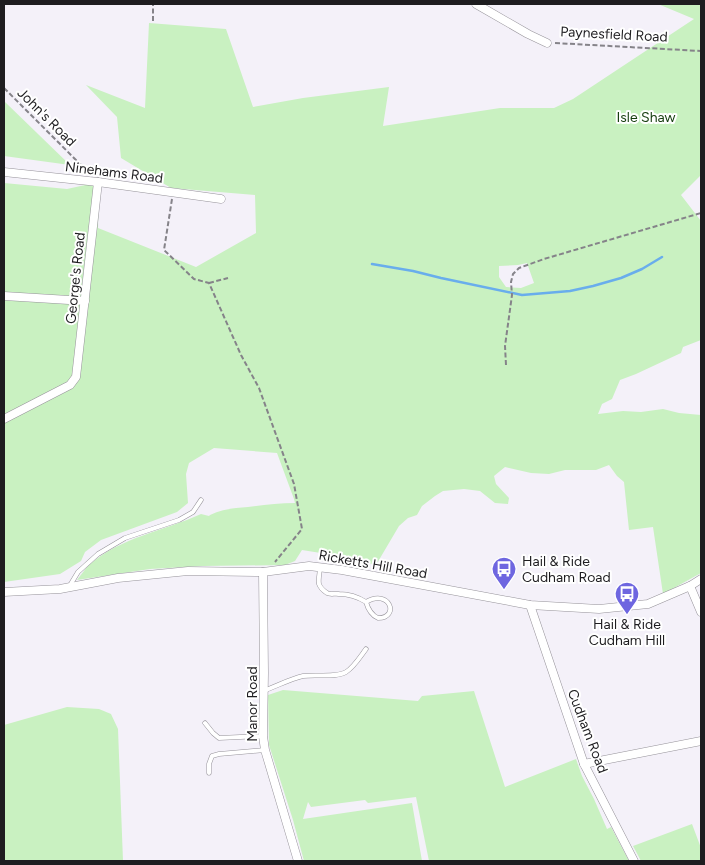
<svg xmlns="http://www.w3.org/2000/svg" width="705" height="865" viewBox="0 0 705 865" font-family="Figtree,sans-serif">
<rect width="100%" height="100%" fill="#f4f1f9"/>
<g fill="#c9f1c1" fill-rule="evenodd">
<path d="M658,4H701V175L681,195L701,221V340L683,347L681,353L636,374L620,380L612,399L602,404L598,414L623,411L641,412L663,409L679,413L701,415V573L663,594L653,527L629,530L624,482L617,476L609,465L596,470H565L549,474L531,473L505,467L494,476L496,484L509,498L508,504L495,503L480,491L464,489L443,491L435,496L422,506L417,515L408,518L399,526L376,565L333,555L302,550L295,561L285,565L203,566L150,569L77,580C81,575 85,569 89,565C121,537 164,531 201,514L209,516L210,515C222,509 235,508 248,507C263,505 279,503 295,503L294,499L277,453L214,448L189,463L186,474L188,503L177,512L101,540L85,552L81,561L60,574L4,582V183L67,189L99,182L98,228L196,267L256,233L255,195L171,188L121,158L117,117L86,85L145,108L149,23L226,29L253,107L303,98L389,87L383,126L500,108H554L573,99L694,19ZM527,263L534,283L521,288L506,287L499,277V266L518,265Z"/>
<path d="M4,102H5L70,165L4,156Z"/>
<path d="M283,690L418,701L422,696L474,691L505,787L576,759L582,776L594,799L607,829L611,827L629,861H429L416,797L368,803L365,800L311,807L308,802L303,819L412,803L422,861H304L293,820L269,745L268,695Z"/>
<path d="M67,707L99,709L111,714L118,729L123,861H4V725Z"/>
<path d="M692,824L701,848V861H641L633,846Z"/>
</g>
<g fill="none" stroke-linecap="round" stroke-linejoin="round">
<path stroke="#69adec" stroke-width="2.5" d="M372,264L413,271L441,278L522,295L570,291L593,286L621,278L642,269L662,257"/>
<defs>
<g id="service">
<path d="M320,567C320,572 318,579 319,584C320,587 324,591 327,593C331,595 335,593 339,594C348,594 358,597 366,602C368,609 371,615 378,618C400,618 390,588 366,602"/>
<path d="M69,587L78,572L98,554L125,538L179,520L193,512L201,500"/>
<path d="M263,691C277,686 290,679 303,676C315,674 337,678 346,672C354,667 360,657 366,649"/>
<path d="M205,723L213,733L219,738L263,736"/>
<path d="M209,773V764L212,756L219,754L265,750"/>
</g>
<g id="minor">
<path d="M476,4L528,34L547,43"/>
<path d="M4,172L98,182L221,199"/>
<path d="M4,296L85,301"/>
<path d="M4,419L70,385L76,377L98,182"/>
<path d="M263,572L264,673L263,736L265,750L298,861"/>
<path d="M690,586L701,612"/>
<path d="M4,592L60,589L118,578L188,571L263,572L309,566L342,570L530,605L599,609L648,604L690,586L701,579"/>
<path d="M530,605L584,764L634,861"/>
<path d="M584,764L701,741"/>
</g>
</defs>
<use href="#service" stroke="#96939a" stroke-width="5"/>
<use href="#minor" stroke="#96939a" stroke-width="9"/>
<g stroke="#858389" stroke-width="2" stroke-dasharray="5 2.5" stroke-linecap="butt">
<path d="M153,21V4"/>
<path d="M555,43L701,51"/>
<path d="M4,88L89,173"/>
<path d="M172,199L164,250L194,279L209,283L241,355L259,388L294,484L302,529L275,562"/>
<path d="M209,283L228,278"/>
<path d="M506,365L505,346L512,295L511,282L513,274L519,268L544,259L701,213"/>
</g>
<use href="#service" stroke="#fff" stroke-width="4"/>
<use href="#minor" stroke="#fff" stroke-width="8"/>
</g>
<defs>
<symbol id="bus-pin" viewBox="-11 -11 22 30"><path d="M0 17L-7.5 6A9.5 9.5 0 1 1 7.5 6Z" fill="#6e66e0" stroke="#fff"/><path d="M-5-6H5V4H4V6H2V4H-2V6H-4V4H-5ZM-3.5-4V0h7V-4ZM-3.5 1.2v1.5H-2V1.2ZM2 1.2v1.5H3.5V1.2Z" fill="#fff"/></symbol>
</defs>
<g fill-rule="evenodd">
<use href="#bus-pin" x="490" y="555" width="28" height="38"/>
<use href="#bus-pin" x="613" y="580" width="28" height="38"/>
</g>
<g text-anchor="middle" stroke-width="4" stroke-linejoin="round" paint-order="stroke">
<g font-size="14" fill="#1e1d20" stroke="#fff">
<text transform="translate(614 34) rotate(3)" y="5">Paynesfield Road</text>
<text transform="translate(47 117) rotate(45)" y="5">John's Road</text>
<text transform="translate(114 172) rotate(7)" y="5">Ninehams Road</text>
<text transform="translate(75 278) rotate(-84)" y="5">George's Road</text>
<text transform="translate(373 564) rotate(10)" y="5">Ricketts Hill Road</text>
<text transform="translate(252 704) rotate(-90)" y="5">Manor Road</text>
<text transform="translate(588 731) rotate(69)" y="5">Cudham Road</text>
</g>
<g font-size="14" fill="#143c0d" stroke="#fff">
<text x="646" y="122">Isle Shaw</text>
</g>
<g font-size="14" fill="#1e1d20" stroke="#fff" text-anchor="start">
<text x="522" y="566">Hail &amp; Ride<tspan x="522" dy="16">Cudham Road</tspan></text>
<text x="627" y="629" text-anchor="middle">Hail &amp; Ride<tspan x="627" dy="16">Cudham Hill</tspan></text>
</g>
</g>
<rect width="705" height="865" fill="none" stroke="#1e1d20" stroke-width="10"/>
</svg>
